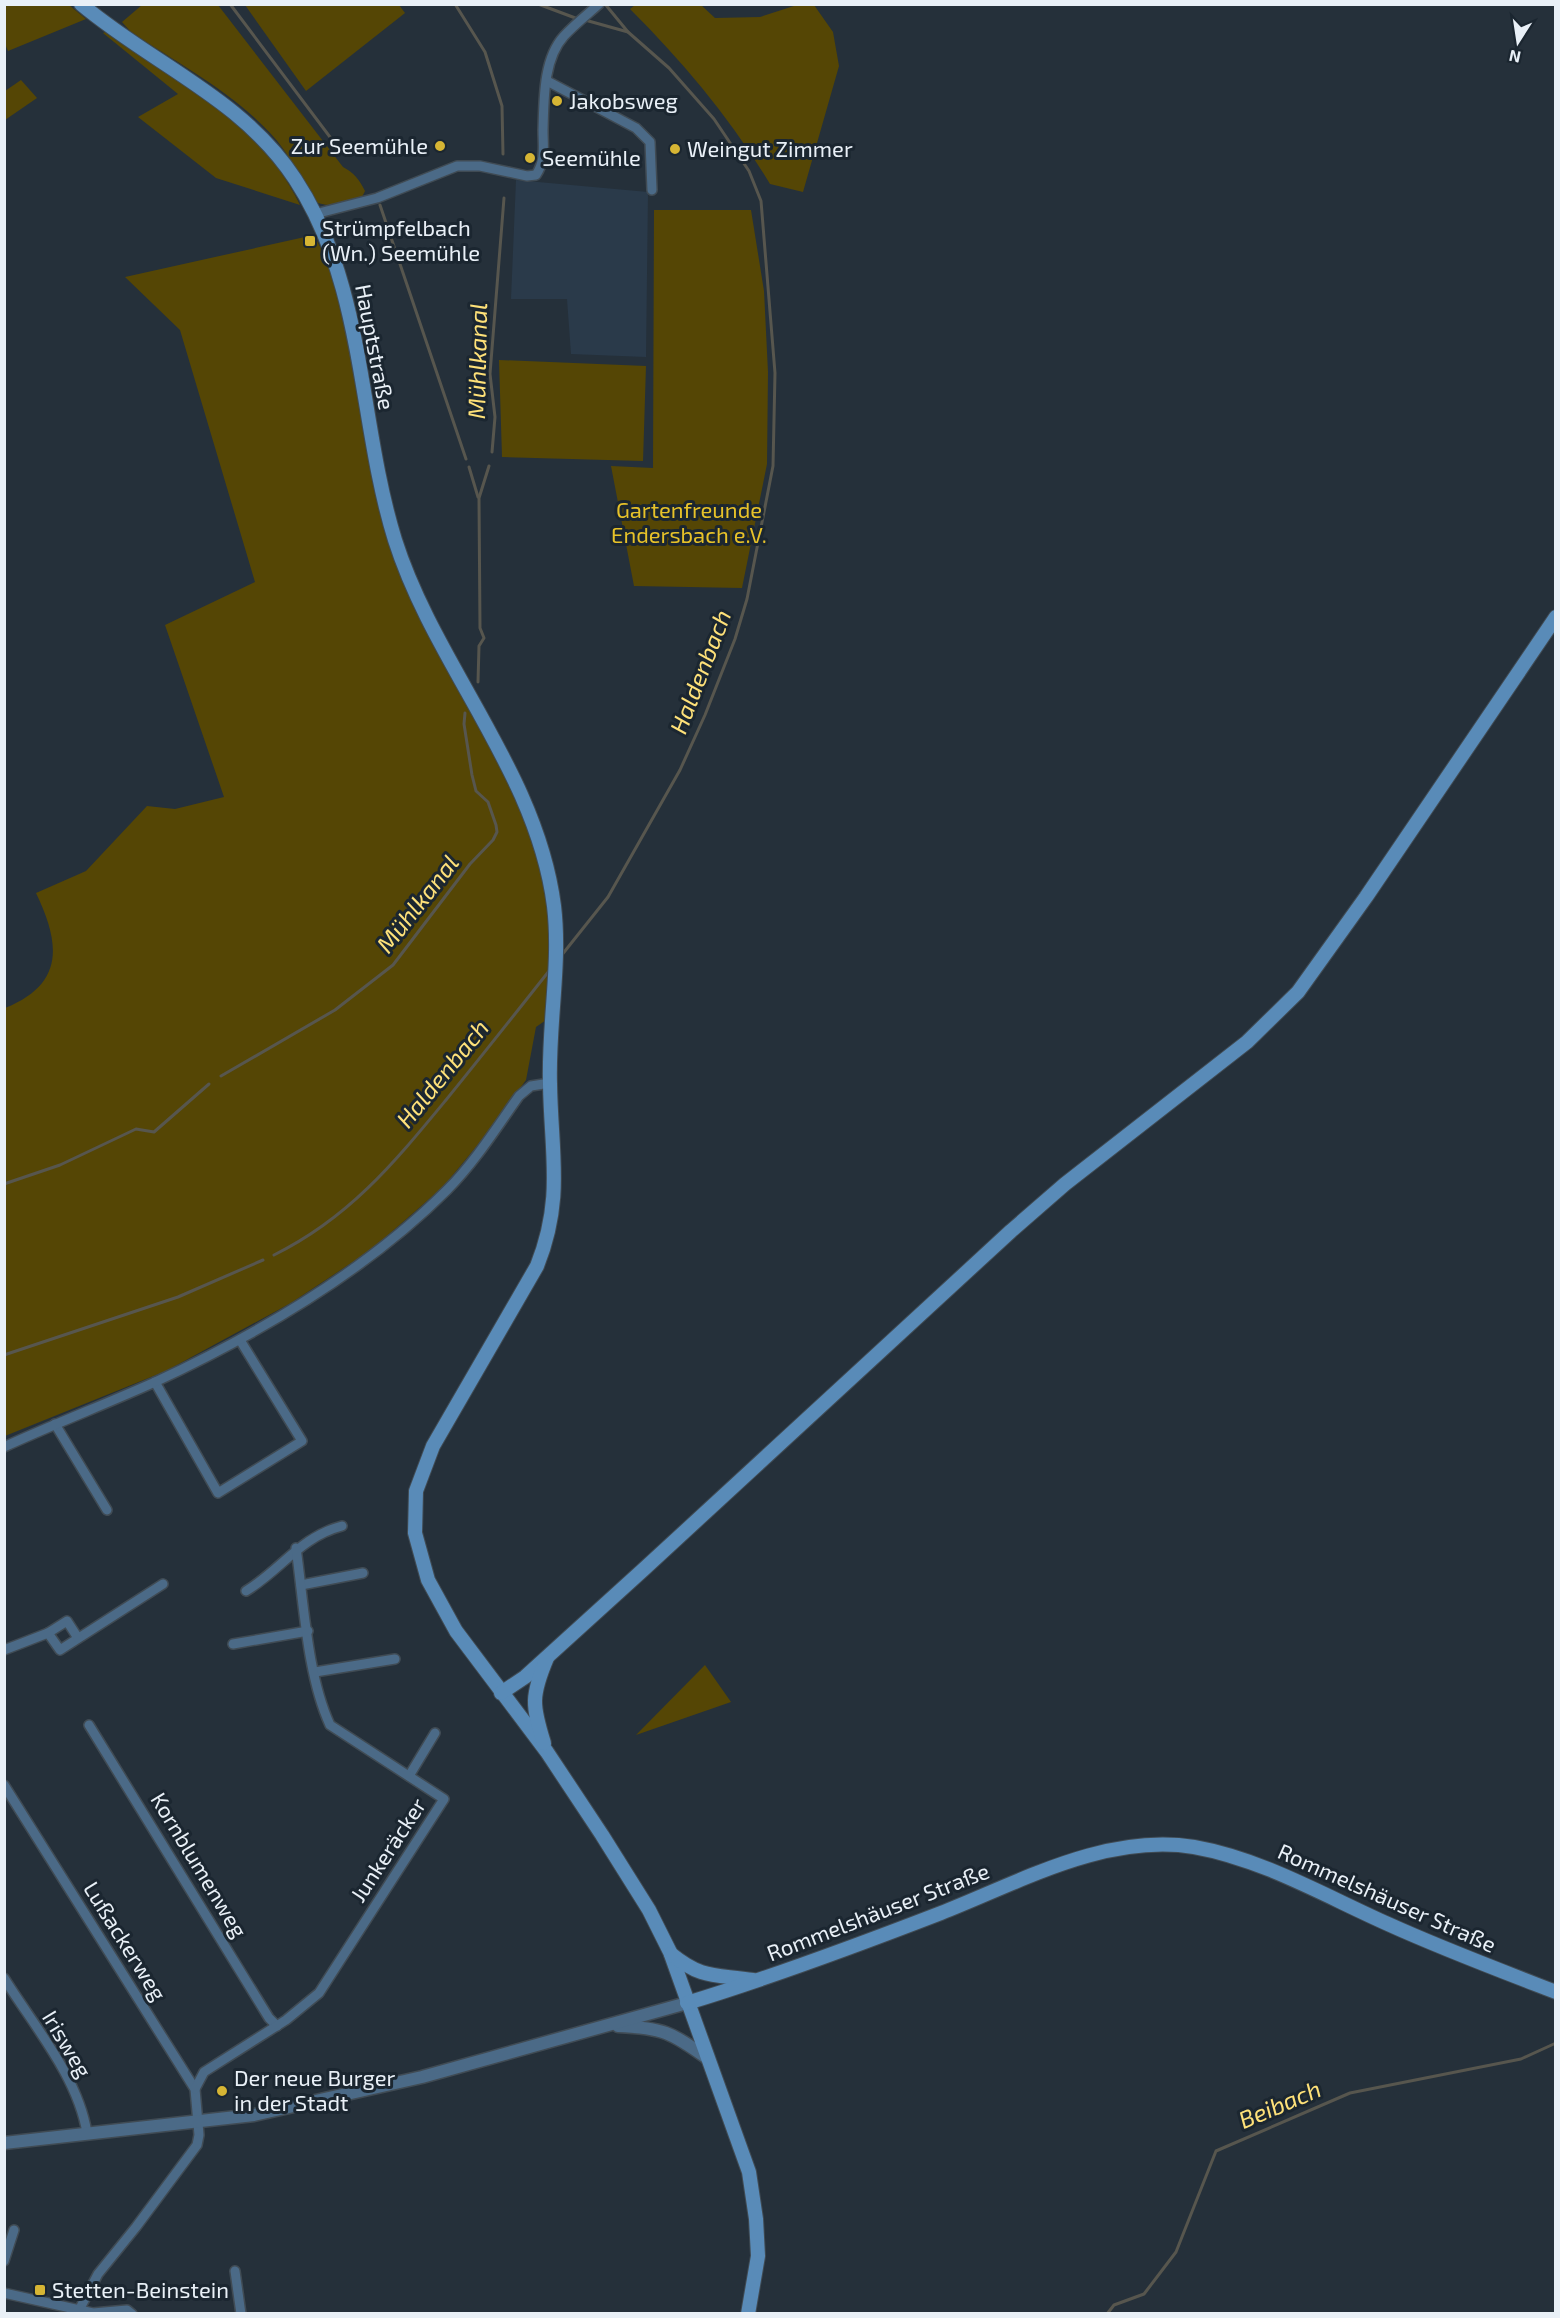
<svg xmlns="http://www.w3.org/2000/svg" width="1560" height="2318" viewBox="0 0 1560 2318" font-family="'Exo 2',sans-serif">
<rect width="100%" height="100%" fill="#25303a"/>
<path fill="#2a3a4a" d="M516,180L648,192L646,357L571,354L567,299H511Z"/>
<g fill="#554605">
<path d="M4,5H69L86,19L8,51L5,44Z"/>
<path d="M142,5H218L343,167C354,173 359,179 365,191L361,199C348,204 324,209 313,200C301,177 288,152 271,134C230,90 178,64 130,31L122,22Z"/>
<path d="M245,5H399L405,13L306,91Z"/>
<path d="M635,5H701L715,18L760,17L797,5H814L833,32L839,66L803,192L770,184C731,119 684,63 630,9Z"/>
<path d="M105,32C181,87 257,116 300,205L216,178L138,117L178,94L103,33Z"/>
<path d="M21,80L37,98L5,120V91Z"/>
<path d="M654,210H751L764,291L768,372L767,464L742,588L634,586L611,466L653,468Z"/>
<path d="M314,235L335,276L392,546L519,799L534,843L550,907L549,1018L536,1027L526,1080L490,1130L443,1187L371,1250L291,1303L166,1371L5,1436V1008C64,984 61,945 36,893L86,871L147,806L175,809L224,797L165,625L255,582L180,330L125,277Z"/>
<path d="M499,360L646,366L643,461L502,457Z"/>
<path d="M705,1665L731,1702L636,1735Z"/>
</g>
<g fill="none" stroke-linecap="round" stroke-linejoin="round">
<g stroke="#57564e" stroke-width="3">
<path d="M230,4L342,153"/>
<path d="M455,4L485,52L502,106L503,154"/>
<path d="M538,4L578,19"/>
<path d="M585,20L628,32"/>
<path d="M380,205L466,459"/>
<path d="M492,452L495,417L490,374L504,198"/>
<path d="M469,467L478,497"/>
<path d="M478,682L479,646L484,638L480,628L479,498L489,466"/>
<path d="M561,956L608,897L680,770L705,715L735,639L747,599L773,466L775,373L761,201L749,171L714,119L669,68L628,32L605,4"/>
<path d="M221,1076L335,1010L393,965L470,864L493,840L497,832L496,825L488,802L476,791L472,775L464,724L465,713"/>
<path d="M4,1184L60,1165L136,1129L154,1132L209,1084"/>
<path d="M274,1255C349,1218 394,1163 446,1100C481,1057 515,1014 549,971"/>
<path d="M4,1355L178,1297L263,1260"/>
<path d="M1107,2314L1114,2305L1144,2294L1176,2252L1216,2151L1350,2093L1521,2059L1556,2043"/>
</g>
<defs>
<g id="minor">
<path d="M547,81L636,128L650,142L652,190"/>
<path d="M315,214L377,198L457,166H480L527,176L536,175C546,160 543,147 543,130C544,100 543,59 564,36C575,24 588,14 599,4"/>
<path d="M155,1382L218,1493L302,1441L240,1340"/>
<path d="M55,1424L107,1510"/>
<path d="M4,1447C54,1424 106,1404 155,1382C258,1334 367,1270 447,1190C475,1162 497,1127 519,1096L531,1086L550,1083"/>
<path d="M301,1585L363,1573"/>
<path d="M246,1591C281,1570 300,1537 342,1526"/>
<path d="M48,1633L60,1650L163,1584"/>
<path d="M233,1644L308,1631"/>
<path d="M4,1650L48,1633L67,1621L78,1638"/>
<path d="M315,1672L395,1659"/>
<path d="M89,1725L269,2018L277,2026"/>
<path d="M409,1776L435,1733"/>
<path d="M4,1785L195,2089L199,2135L197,2145L136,2227L98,2274L77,2314"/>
<path d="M4,1978C34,2026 78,2077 87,2133"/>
<path d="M195,2089L204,2072L286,2020L319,1993L444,1799L330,1725C307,1675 304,1604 296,1548"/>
<path d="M4,2261L14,2230"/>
<path d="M235,2271L241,2314"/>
<path d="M4,2293L93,2313L127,2310L132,2314"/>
</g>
<g id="tertiary">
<path d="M618,2026C663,2028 671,2032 707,2058"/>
<path d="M4,2143L254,2115L422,2077L687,2003"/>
</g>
<g id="secondary">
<path d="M81,4C152,64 243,99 295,179C366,287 358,421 395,540C435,666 537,772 554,906C561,964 548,1025 550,1084C551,1153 564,1199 537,1266L433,1446L416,1491L415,1533L428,1580L456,1631L547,1752L602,1835L649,1910L670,1952L749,2172L756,2219L758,2256L748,2314"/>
<path d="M501,1693L525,1677L644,1569L1011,1231L1065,1184L1247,1042L1298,992L1366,897L1556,617"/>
<path d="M544,1743C532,1705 531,1696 547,1658"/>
<path d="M671,1954C703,1980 716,1974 753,1980"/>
<path d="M687,2003C773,1977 858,1945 941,1913C1020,1882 1106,1833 1194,1847C1262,1859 1325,1896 1388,1924C1443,1949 1499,1970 1556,1992"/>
</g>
</defs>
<use href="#minor" stroke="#404b54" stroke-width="12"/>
<use href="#tertiary" stroke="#404b54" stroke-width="15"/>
<use href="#secondary" stroke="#404b54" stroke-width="16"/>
<use href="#minor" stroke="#4b6a87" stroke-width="9"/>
<use href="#tertiary" stroke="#4b6a87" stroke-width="12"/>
<use href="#secondary" stroke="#598bb8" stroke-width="14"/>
</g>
<g fill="#d6b534" stroke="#1b2630" stroke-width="2">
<circle cx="557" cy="101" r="6"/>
<circle cx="440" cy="146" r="6"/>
<circle cx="675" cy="149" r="6"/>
<circle cx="530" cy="158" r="6"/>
<rect x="304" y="235" width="12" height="12" rx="3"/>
<circle cx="222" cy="2091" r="6"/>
<rect x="34" y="2284" width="12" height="12" rx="3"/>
</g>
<g text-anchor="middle" stroke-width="6" stroke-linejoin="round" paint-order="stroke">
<g font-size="22" fill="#e9f0f7" stroke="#1b2630" text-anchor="start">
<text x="569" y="109">Jakobsweg</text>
<text x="428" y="154" text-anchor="end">Zur Seemühle</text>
<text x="687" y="157">Weingut Zimmer</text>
<text x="542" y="166">Seemühle</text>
<text x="322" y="236">Strümpfelbach<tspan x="322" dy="25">(Wn.) Seemühle</tspan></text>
<text x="234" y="2086">Der neue Burger<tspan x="234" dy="25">in der Stadt</tspan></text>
<text x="52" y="2298">Stetten-Beinstein</text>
</g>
<g font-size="22" fill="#e9f0f7" stroke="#1b2630">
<text transform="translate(375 347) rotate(79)" y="8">Hauptstraße</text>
<text transform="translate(388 1850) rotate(-57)" y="8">Junkeräcker</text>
<text transform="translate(199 1865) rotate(59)" y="8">Kornblumenweg</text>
<text transform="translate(1387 1898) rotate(24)" y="8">Rommelshäuser Straße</text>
<text transform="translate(878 1912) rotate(-21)" y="8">Rommelshäuser Straße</text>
<text transform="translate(125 1941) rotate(58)" y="8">Lußackerweg</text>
<text transform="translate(67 2044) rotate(59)" y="8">Irisweg</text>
</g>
<g font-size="22" fill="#e7c229" stroke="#1b2630">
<text x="689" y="518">Gartenfreunde<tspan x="689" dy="25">Endersbach e.V.</tspan></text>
</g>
<g font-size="24" font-style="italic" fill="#fee179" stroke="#1b2630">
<text transform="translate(478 361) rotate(-89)" y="8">Mühlkanal</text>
<text transform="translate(701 672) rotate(-69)" y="8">Haldenbach</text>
<text transform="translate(418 904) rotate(-52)" y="8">Mühlkanal</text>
<text transform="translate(443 1074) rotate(-51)" y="8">Haldenbach</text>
<text transform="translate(1280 2105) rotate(-23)" y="8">Beibach</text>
</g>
</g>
<rect width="1560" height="2318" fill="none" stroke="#e9f0f7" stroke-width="12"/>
<g transform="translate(1518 42) rotate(192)" stroke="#1b2630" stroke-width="4.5" paint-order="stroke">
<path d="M0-4.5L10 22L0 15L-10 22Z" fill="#e9f0f7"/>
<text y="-9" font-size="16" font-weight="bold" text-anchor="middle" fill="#e9f0f7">N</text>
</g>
</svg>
